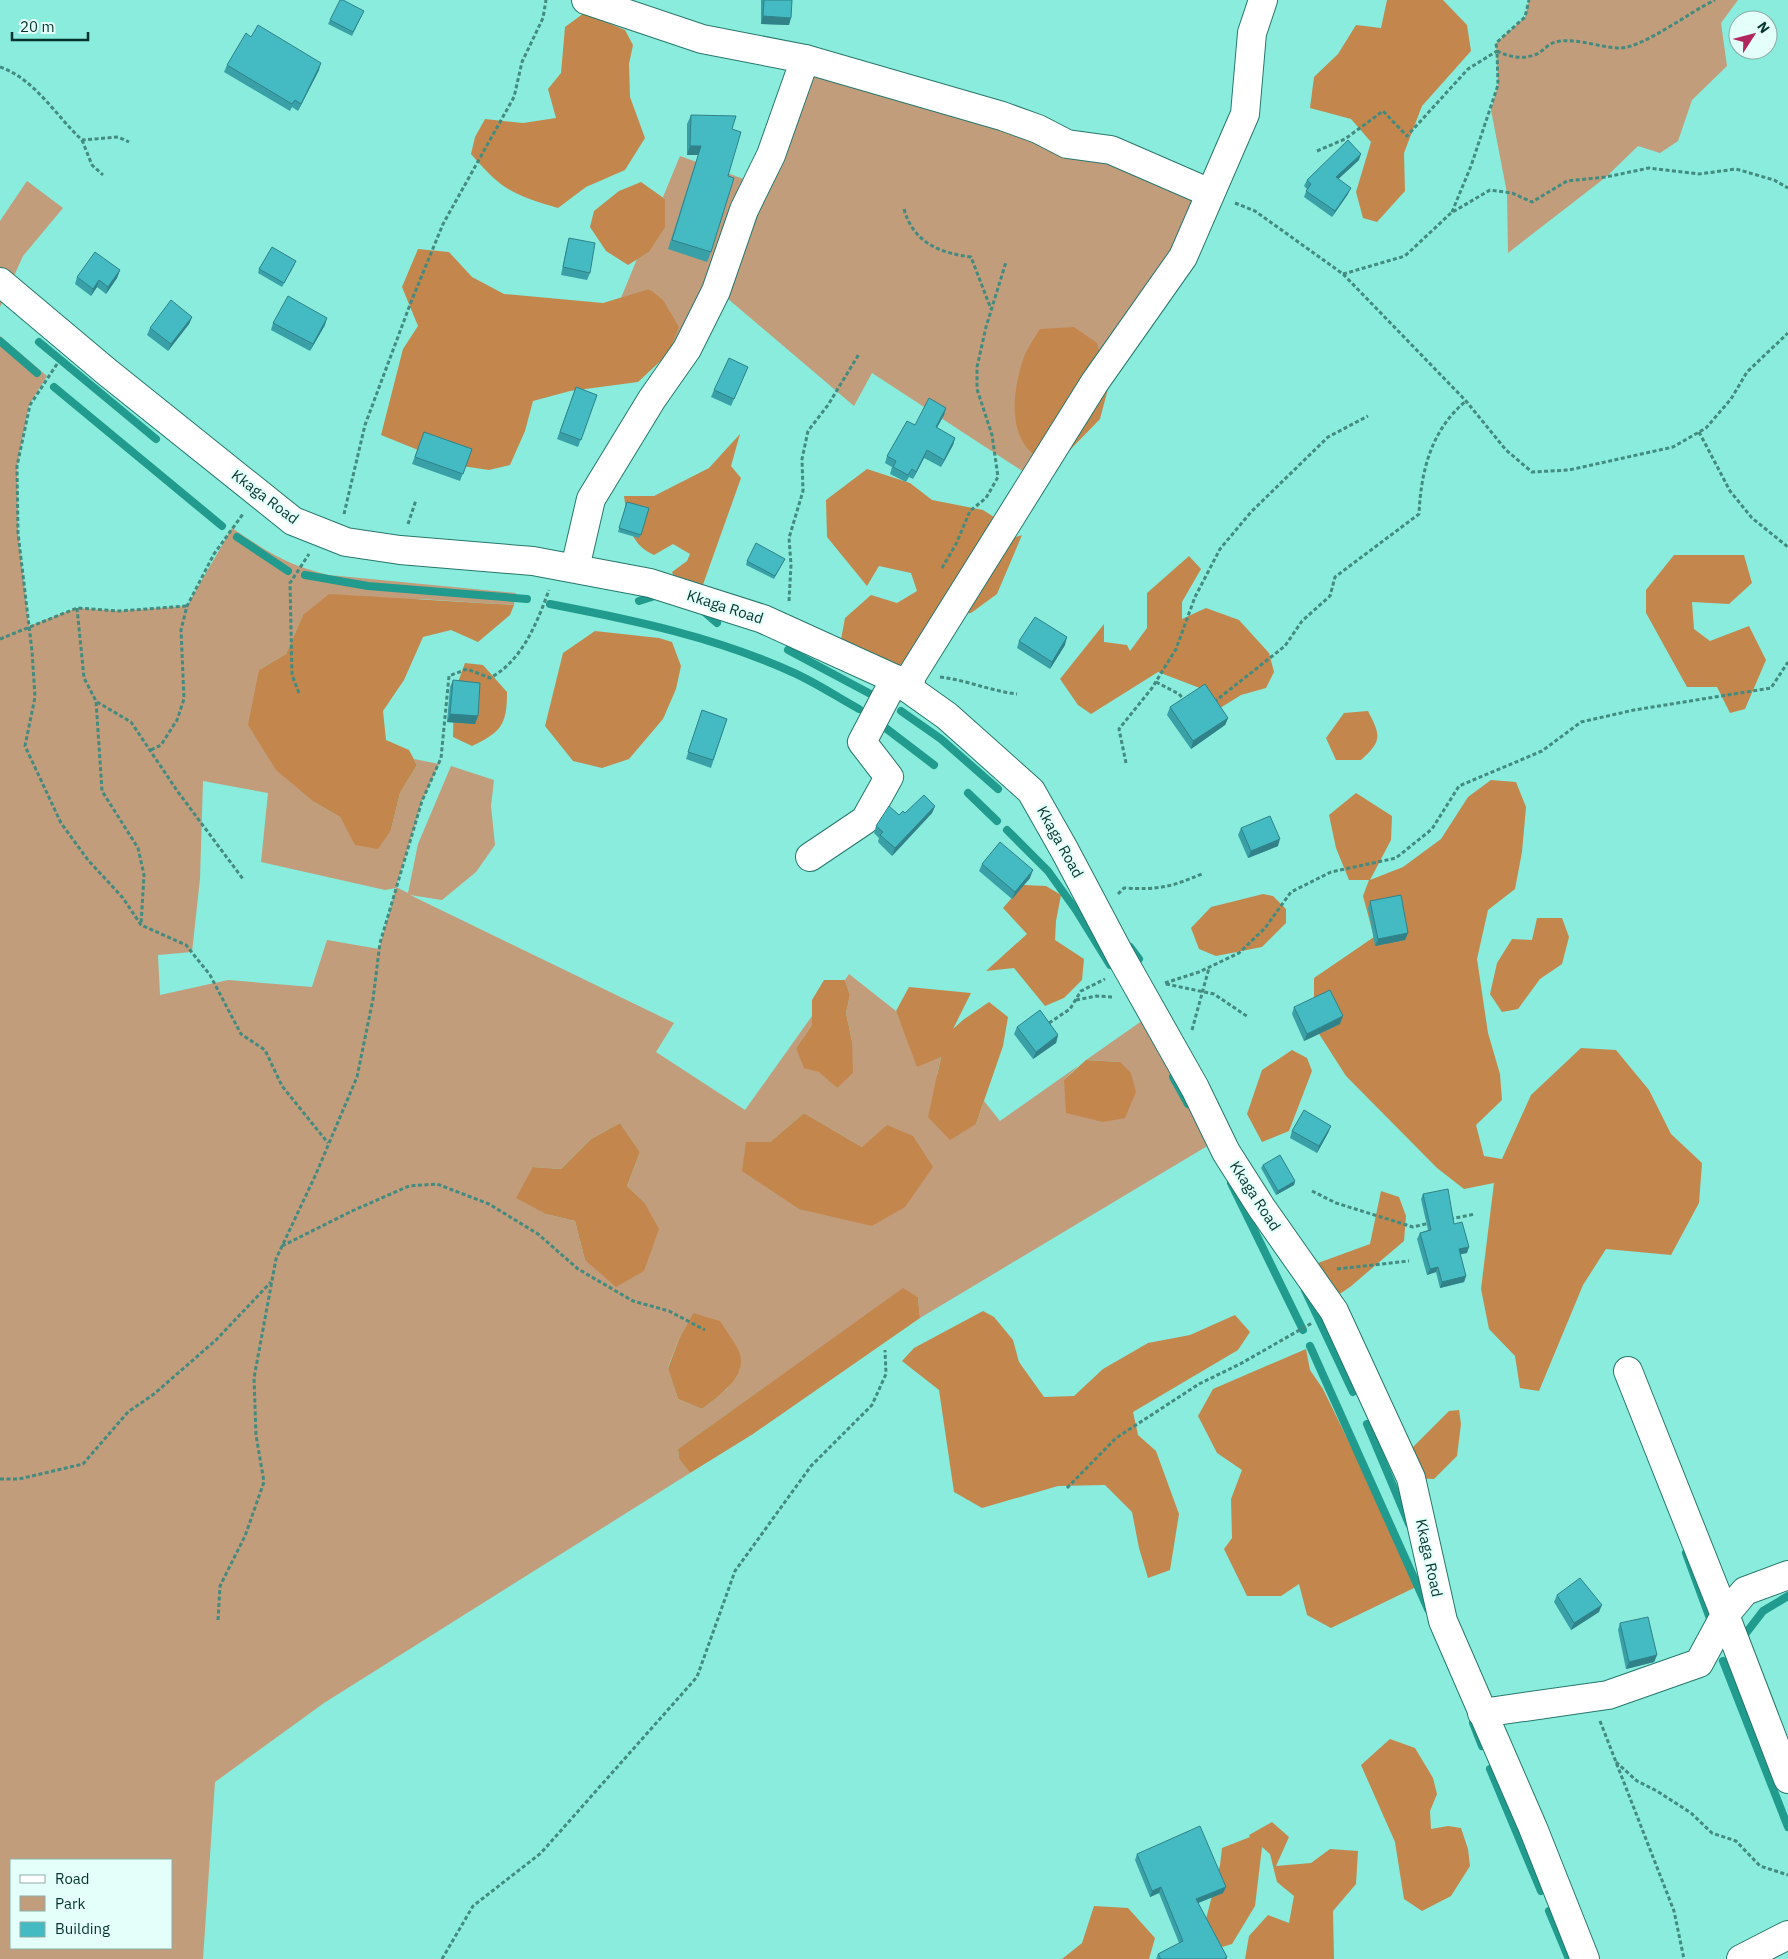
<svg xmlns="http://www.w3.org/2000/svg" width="1788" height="1959" viewBox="0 0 1788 1959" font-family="'IBM Plex Sans',sans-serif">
<rect width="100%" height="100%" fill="#89ecdc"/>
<g fill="#c29d7c" fill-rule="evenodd">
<path d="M1529,0H1738L1721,23L1727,66L1692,100L1678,141L1660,153L1638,146L1606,177L1508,253L1507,193L1491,110L1498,85L1496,43L1525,17Z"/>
<path d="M808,65L1113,161L1194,200V213L1156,279L1027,474L872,373L854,406L721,293Z"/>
<path d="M680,156L752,182L694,315L668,354L650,289L621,298L637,259L649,252L665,199L663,197Z"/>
<path d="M27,181L63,208L23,256L0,307V221Z"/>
<path d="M0,336L47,376L29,405L17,466L18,533L29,626L77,608L119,611L187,606L232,528C268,552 286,565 329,575L516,593L514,605L420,599L303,615L286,654L259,670L314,802L340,817L356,845L391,830L400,793L417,765L414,759L439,764L422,801L396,887L408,893L418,844L451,766L494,780L491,806L495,845L476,872L442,900L410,895L674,1023L656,1052L745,1110L812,1016V1025L796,1048L837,1088L852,1041L846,1013L850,995L845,980L849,974L896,1011L904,1031L941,1056L937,1075L976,1124L984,1101L1000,1121L1078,1066L1064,1080L1120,1062L1086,1060L1146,1018L1214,1142L920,1318L918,1297L903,1289L678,1449L679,1459L690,1473L324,1703L215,1782L203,1959H0ZM203,781L268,793L261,862L385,890L396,888L379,949L327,940L312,987L228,980L160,995L158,955L192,952L200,879ZM804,1113L862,1147L746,1142H770ZM620,1123L640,1152L627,1186L644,1202L585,1260L575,1221L546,1214L533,1167L561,1169L591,1139ZM693,1313L740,1369L727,1389L702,1409L678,1399L668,1367L680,1337ZM11,1860H171V1948H11Z"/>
</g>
<g fill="#c3874e">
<path d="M1387,0H1443L1467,25L1471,51L1422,106L1404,153L1405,191L1377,222L1363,218L1356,192L1371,142L1351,119L1310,108L1314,77L1338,54L1356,25L1381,28Z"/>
<path d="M584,13L625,30L633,45L629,64L630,97L645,138L625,170L586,187L558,208C513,195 502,190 471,154L475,137L485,119L523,123L556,118L548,89L561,73L565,27Z"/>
<path d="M641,182L665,199V227L649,252L628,265L606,251L590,227L594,211L619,191Z"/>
<path d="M418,249L449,252L472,277L504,294L603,303L649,289L663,300L679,327L668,354L638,382L570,391L533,401L525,431L510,465L489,470L455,465L381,435L403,349L418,326L402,287Z"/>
<path d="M1074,327L1097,343L1106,375L1109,385L1100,419L1070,450L1033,454C1008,433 1013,392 1022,363C1025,351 1034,339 1040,329Z"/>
<path d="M740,434L731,466L741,478L700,593L677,584L672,572L687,561L690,554L673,544L654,555C628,543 628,522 624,496H654L709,468Z"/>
<path d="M867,469L910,483L932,500L983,510L994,517L1000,542L1022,535L997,594L971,613L938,616L910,658L890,672L840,645L845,618L871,595L897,603L917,591L911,573L879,566L867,586L827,537L826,500Z"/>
<path d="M1674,555H1744L1752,583L1729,604L1692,602L1694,629L1710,641L1749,626L1766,660L1745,709L1730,713L1717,687H1687L1646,613V590Z"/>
<path d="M1189,556L1201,569L1182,602V619L1206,608L1239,620L1269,653L1274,672L1266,688L1241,695L1217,710L1205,690L1158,672L1091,714L1078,705L1060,679L1104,624V642L1127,645L1130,651L1147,628V593Z"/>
<path d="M329,594L514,605L510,615L478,642L451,630L423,637L404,680L383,711L386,740L409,750L417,765L400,793L391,830L378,849L355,845L340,817L314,802L276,770L248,725L259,670L286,654L303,615Z"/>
<path d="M595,631L659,638L672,642L681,666L676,689L663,719L629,759L602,768L573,761L545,726L563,653Z"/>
<path d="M465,663L483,665L507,692C507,725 501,732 472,746L453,737L454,693Z"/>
<path d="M1368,711C1381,736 1382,741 1361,760H1336L1326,738L1344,713Z"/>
<path d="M1491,780L1516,782L1526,807L1522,852L1515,889L1488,910L1477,959L1488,1033L1500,1074L1502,1100L1476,1125L1484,1156L1502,1159L1531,1095L1581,1048L1616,1050L1649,1090L1671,1134L1702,1163L1699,1203L1671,1255L1606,1249L1583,1285L1539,1391L1520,1388L1515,1356L1489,1329L1481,1289L1494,1183L1464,1189L1437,1168L1346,1076L1314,1026V978L1374,937L1363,896L1369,880H1349L1336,848L1329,815L1356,793L1392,816L1391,840L1370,880L1403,867L1441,839L1468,797Z"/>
<path d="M1023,885L1046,886L1061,895L1056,921L1055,940L1084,959L1082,980L1064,998L1045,1006L1014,968L986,971L1027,934L1003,908Z"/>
<path d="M1263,894L1273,896L1286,909V923L1262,947L1216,956L1199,949L1191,928L1211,907Z"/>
<path d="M1537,918H1562L1569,937L1562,964L1540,979L1518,1009L1502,1012L1490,994L1497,963L1512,939L1532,940Z"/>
<path d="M824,980H845L850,995L846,1013L852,1041L853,1073L837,1088L819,1072L804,1068L796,1048L812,1025V1000Z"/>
<path d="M909,987L971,993L953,1029L963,1020L989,1002L1008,1017L1003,1046L976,1124L950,1140L928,1117L941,1057L917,1067L896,1011Z"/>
<path d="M1292,1050L1307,1058L1312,1071L1289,1131L1262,1142L1247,1114L1262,1070Z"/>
<path d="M1086,1060L1120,1062L1131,1073L1136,1092L1125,1118L1103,1122L1066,1113L1064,1080Z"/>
<path d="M804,1113L862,1147L887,1125L913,1136L933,1167L905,1207L872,1226L799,1209L742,1171L746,1142H770Z"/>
<path d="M620,1123L640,1152L627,1186L644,1202L659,1229L644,1271L616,1287L585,1260L575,1221L546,1214L516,1198L533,1167L561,1169L591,1139Z"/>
<path d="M1381,1191L1399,1197L1406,1216L1404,1241L1350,1287L1319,1308L1305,1284L1318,1263L1370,1244Z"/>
<path d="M903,1288L918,1297L920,1318L753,1434L690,1473L679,1459L678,1449Z"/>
<path d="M983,1311L994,1317L1013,1340L1019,1362L1044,1397L1074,1396L1103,1369L1148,1343L1190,1335L1235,1315L1250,1332L1238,1350L1133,1412L1138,1435L1156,1451L1179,1514L1170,1570L1148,1578L1139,1548L1132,1512L1105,1485L1058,1486L982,1508L954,1492L939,1390L902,1361L914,1348Z"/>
<path d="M693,1313L720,1321C726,1331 736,1343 740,1354C747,1378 717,1397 702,1409L678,1399L668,1368L680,1337Z"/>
<path d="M1306,1349L1310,1370L1323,1389L1389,1524L1416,1587L1331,1628L1307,1615L1299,1584L1281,1596H1247L1224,1549L1232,1538L1231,1499L1242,1470L1217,1453L1198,1416L1213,1389Z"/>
<path d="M1459,1410L1461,1424L1457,1456L1434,1479L1401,1478L1394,1458L1413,1447L1449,1411Z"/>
<path d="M1390,1739L1415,1748L1433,1778L1437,1794L1430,1811L1431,1829L1448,1826L1461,1828L1468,1849L1470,1866L1451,1896L1422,1911L1404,1899L1395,1842L1361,1765Z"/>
<path d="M1272,1822L1289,1837L1276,1866L1311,1863L1330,1849L1358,1851L1356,1884L1333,1911L1334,1959H1245L1249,1936L1268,1915L1289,1923L1294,1896L1277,1882L1270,1854L1262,1847L1255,1906L1232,1944L1208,1951L1206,1919L1220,1865L1222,1848L1250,1837L1249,1835Z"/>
<path d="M1094,1906L1128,1908L1155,1938L1149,1959H1062L1082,1943Z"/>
</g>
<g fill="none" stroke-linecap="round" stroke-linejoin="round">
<g stroke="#219b8d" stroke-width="8">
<path d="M0,341L37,373"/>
<path d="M39,342L156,439"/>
<path d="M54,387L222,526"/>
<path d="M237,537L288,571"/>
<path d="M305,575L368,586L527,599"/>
<path d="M639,601L658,595"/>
<path d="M550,604C633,620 715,637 792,672C815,682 837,697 859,709"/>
<path d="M702,610L717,623"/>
<path d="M788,650L880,699"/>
<path d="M901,711L941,739L998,789"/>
<path d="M883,726L934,765"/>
<path d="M968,793L997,821"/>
<path d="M1007,830L1048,871L1076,910L1110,965"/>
<path d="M1130,947L1139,959"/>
<path d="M1173,1077L1188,1104"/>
<path d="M1231,1183L1303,1330"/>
<path d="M1305,1290L1353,1392"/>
<path d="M1310,1346L1428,1609"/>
<path d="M1367,1424L1409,1524"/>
<path d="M1686,1553L1712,1624"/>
<path d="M1743,1637L1763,1611L1788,1596"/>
<path d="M1723,1661L1788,1827"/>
<path d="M1473,1723L1482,1746"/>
<path d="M1490,1769L1541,1891"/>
<path d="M1549,1911L1569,1959"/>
</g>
<defs>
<g id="minor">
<path d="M586,0L702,39L805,59L1002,116L1038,129L1067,144L1111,150L1210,193"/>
<path d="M0,282L107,372L293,521L346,542L400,550L533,561L650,583L763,619L895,679L947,716L1031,791L1065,851L1120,955L1195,1088L1226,1152L1261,1207L1334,1311L1411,1478L1443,1621L1533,1828L1585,1959"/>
<path d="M575,568L591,499L652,399L687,349L716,291L744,210L771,155L805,59"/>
<path d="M909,689L912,675L1095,382L1183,257L1245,114L1252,33L1263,0"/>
<path d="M810,857L865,820L889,777L862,742L895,679"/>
<path d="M1788,1575L1745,1591L1725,1615L1788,1779"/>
<path d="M1482,1713L1608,1695L1699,1663L1725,1615L1628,1371"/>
<path d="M1741,1959L1788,1935"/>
</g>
</defs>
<use href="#minor" stroke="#28776c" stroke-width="30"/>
<g stroke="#438a7f" stroke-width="3" stroke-dasharray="4 2.5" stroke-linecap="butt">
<path d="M1497,51C1509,57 1523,60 1537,54C1543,51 1549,43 1556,42C1575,37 1601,48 1620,48C1643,48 1691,11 1715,0"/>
<path d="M0,67C35,79 56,116 82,140L118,137L129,142"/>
<path d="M82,140L92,165L103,175"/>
<path d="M1317,151L1345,139L1383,111L1407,136L1468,69L1497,51L1496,43L1525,17L1529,0"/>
<path d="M1235,203L1255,211L1343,274L1466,401L1506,450L1532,472L1569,470L1673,447L1706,428L1731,399L1747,372L1788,333"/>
<path d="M904,209C913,242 939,253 971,257L991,309"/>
<path d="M1452,212L1471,166L1498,85L1497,51"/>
<path d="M1343,274L1405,256L1451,213L1490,190L1512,193L1532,202L1567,181L1606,177L1649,168L1699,174L1736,169L1774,180L1788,188"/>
<path d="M57,364L30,405L17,466L18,533L32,651L35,697L25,746L61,823L88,860L123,898L141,925L186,945L210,975L241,1034L265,1050L282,1086L328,1143"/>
<path d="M1699,432L1730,491L1752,518L1788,547"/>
<path d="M344,514L365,425L411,302L443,224L514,97L522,62L543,18L546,0"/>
<path d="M408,524L416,500"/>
<path d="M942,568L956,544L970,511L986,498L998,477L992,435L977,389V367L986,327L1006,262"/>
<path d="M789,601L791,565L789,538L803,491L802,459L808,431L828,405L859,354"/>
<path d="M77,608L84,678L96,701L102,791L138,848L144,875L141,925"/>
<path d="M0,639L77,608L119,611L187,606"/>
<path d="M940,677C966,680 991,691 1017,694"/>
<path d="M1156,682L1179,694L1185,701"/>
<path d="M299,693L292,675L290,583L309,554"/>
<path d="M97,702L131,722L178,792L243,879"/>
<path d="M1214,702L1285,646L1302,621L1330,596L1335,577L1419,514C1421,471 1431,430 1466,401"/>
<path d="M151,750L161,745L177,720L184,699L181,630L187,606L214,554L243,514"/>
<path d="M1126,763L1119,729L1152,688L1176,649L1195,597L1220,549L1251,512L1328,437L1368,416"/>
<path d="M1118,894L1124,888C1160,890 1171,887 1204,873"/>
<path d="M1165,983L1199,972L1239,953L1265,928L1291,892L1331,872L1396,858L1432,829L1459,786L1542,751L1581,722L1634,710L1771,688L1788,662"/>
<path d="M1166,984L1214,994L1248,1017"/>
<path d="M1076,1000L1097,996L1112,997"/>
<path d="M1049,1023L1070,1009L1081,991L1105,979"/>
<path d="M1192,1030L1209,968"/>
<path d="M1312,1191L1336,1203L1413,1227L1430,1223"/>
<path d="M1450,1219L1475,1214"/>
<path d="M282,1246L352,1211L409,1186L437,1184L489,1204L538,1234L578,1269L633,1301L669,1311L705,1330"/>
<path d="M1337,1269L1409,1261"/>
<path d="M0,1479H19L83,1464L128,1412L154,1394L216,1340L271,1282"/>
<path d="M1067,1488L1116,1438L1199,1384L1240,1364L1312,1323"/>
<path d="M218,1620L220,1586L245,1536L264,1482L256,1435L254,1378L276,1259L316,1174L357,1077L373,999L380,943L422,801L441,758L449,676L467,669L490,678C522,661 537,623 549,590"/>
<path d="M1600,1721L1674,1911L1684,1959"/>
<path d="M1616,1762L1637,1781L1657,1791L1691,1813L1712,1833L1736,1841L1760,1866L1788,1875"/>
<path d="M442,1959L473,1906L541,1853L697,1677L735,1571L811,1466L872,1405L886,1374L885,1350"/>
</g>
<use href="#minor" stroke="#fff" stroke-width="28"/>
</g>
<g fill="#3aa0a8">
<path d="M761,0H792L789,25L761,24Z"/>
<path d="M364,11L352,36L328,24L330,20Z"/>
<path d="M251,37L319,70L298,111L292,107L290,111L224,72L227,65Z"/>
<path d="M691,115L732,129L728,176L711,252L707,262L668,249L698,155H687V124Z"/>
<path d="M1359,160L1338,179L1348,194L1332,217L1304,197L1307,189L1304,186L1307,180Z"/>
<path d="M569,238L590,273L587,280L561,275L567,245Z"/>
<path d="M295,264L282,287L258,273L259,269Z"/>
<path d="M120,270L117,278L106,294L97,287L91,296L75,284L77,277Z"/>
<path d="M192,317L189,324L168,351L147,335L150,328Z"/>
<path d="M273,323L325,325L310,351L271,330Z"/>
<path d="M748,367L731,406L711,397L714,390Z"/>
<path d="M576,387L597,395L578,447L557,439Z"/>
<path d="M946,408L944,415L937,428L955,438L953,445L941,467L924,458L913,479L909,477L906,482L890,474L892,467L885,463L887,456L915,425Z"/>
<path d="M424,432L472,449L460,481L412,464Z"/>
<path d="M627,502L649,508L639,538L618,532Z"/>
<path d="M785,559L774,579L746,565L747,561Z"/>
<path d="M1019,641L1065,645L1050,669L1017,648Z"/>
<path d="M453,680L478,716L475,724L447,722L450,687Z"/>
<path d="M1170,707L1228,718L1225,725L1191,749L1167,715Z"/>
<path d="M702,710L727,719L711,768L686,759Z"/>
<path d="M935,806L932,813L892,856L878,842L879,838L874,833L876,826L905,813Z"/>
<path d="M1241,828L1278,846L1248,858L1238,835Z"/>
<path d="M982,864L1030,878L1012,899L979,871Z"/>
<path d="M1370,901L1408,933L1405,940L1375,946L1368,908Z"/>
<path d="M1294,1007L1340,1024L1304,1041L1292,1014Z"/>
<path d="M1017,1027L1058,1035L1056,1043L1033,1059L1014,1034Z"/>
<path d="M1331,1126L1328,1133L1317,1153L1290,1138L1292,1131Z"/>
<path d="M1263,1165L1295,1181L1294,1185L1276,1195L1261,1168Z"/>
<path d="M1423,1194L1467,1253L1460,1254L1466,1276L1464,1282L1440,1288L1436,1272L1427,1275L1417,1239L1420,1233L1428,1230L1421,1199Z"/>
<path d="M1557,1595L1599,1612L1571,1630L1554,1602Z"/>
<path d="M1620,1623L1657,1655L1654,1662L1626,1669L1618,1630Z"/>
<path d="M1137,1854L1226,1887L1223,1893L1198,1903L1227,1957V1959H1156L1158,1954L1179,1943L1159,1893L1150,1897L1135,1860Z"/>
</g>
<g fill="#308288">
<path d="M763,16L791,18L789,25L761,24Z"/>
<path d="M321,63L319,70L298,111L301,104Z"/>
<path d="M690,146H701L698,155H687Z"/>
<path d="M1361,154L1359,160L1333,184L1336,177Z"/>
<path d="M1351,188L1348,194L1332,217L1335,211Z"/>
<path d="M120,270L117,278L106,294L108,287Z"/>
<path d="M99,280L97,287L91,296L93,289Z"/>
<path d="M192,317L189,324L168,351L171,344Z"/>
<path d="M327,318L325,325L310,351L313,344Z"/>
<path d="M946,408L944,415L933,434L936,427Z"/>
<path d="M955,438L953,445L941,467L944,460Z"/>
<path d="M927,450L924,458L913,479L916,472Z"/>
<path d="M1067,637L1065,645L1050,669L1052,662Z"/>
<path d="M450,714L478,716L475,724L447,722Z"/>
<path d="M1228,718L1225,725L1191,749L1193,741Z"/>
<path d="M935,806L932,813L892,856L895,848Z"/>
<path d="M1280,839L1278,846L1248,858L1251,851Z"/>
<path d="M1033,870L1030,878L1012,899L1015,892Z"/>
<path d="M1408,933L1405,940L1375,946L1378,939Z"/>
<path d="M1343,1016L1340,1024L1304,1041L1307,1034Z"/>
<path d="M1058,1035L1056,1043L1033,1059L1036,1052Z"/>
<path d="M1331,1126L1328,1133L1317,1153L1319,1146Z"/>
<path d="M1295,1181L1294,1185L1276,1195L1278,1191Z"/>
<path d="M1469,1247L1467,1253L1457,1255L1459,1249Z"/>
<path d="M1438,1267L1436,1272L1427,1275L1430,1269Z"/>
<path d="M1466,1276L1464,1282L1440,1288L1442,1282Z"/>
<path d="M1602,1605L1599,1612L1571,1630L1574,1623Z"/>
<path d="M1657,1655L1654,1662L1626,1669L1629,1662Z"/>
<path d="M1161,1887L1159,1893L1150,1897L1152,1891Z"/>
<path d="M1226,1887L1223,1893L1193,1905L1196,1899Z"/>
</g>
<g fill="#44bac3" stroke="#308288">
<path d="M340,0H343L364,11L353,32L330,20Z"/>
<path d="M764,0H792L791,18L763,16Z"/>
<path d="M258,25L321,63L301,104L295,100L292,104L227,65L246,33L251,37Z"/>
<path d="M691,115L736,116L732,129L741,132L728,176L734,178L711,252L672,240L701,146H690Z"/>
<path d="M1348,140L1361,154L1336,177L1351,188L1335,211L1306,191L1311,184L1307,180Z"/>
<path d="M569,238L595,243L590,273L563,267Z"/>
<path d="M272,247L296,261L284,283L259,269Z"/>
<path d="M95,252L120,270L108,287L99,280L93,289L77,277Z"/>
<path d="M288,296L327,318L313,344L273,323Z"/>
<path d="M171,300L192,317L171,344L150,328Z"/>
<path d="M729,358L748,367L734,399L714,390Z"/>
<path d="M576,387L597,395L581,440L560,432Z"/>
<path d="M929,398L946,408L936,427L955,438L944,460L927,450L916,472L912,469L908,475L893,467L896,461L887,456L907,421L915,425Z"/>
<path d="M424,432L472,449L463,474L415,457Z"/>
<path d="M627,502L649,508L641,535L619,528Z"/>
<path d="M756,543L785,559L775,576L747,561Z"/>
<path d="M1035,617L1067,637L1052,662L1019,641Z"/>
<path d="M453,680L480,683L478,716L450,714Z"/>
<path d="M1205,684L1228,718L1193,741L1170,707Z"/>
<path d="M702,710L727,719L713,760L688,752Z"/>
<path d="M924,795L935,806L895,848L880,835L883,832L876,826L889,806L899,815L903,811L905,813Z"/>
<path d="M1270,816L1280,839L1251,851L1241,828Z"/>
<path d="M1000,842L1033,870L1015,892L982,864Z"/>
<path d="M1401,895L1408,933L1378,939L1370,901Z"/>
<path d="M1330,990L1343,1016L1307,1034L1294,1007Z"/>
<path d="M1040,1010L1058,1035L1036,1052L1017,1027Z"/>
<path d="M1304,1110L1331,1126L1319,1146L1292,1131Z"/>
<path d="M1280,1155L1295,1181L1278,1191L1263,1165Z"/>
<path d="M1448,1189L1454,1224L1462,1222L1469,1247L1459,1249L1466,1276L1442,1282L1438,1267L1430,1269L1420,1233L1431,1230L1423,1194Z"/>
<path d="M1580,1578L1602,1605L1574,1623L1557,1595Z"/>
<path d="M1648,1617L1657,1655L1629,1662L1620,1623Z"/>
<path d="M1200,1826L1226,1887L1196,1899L1227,1957L1224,1959H1161L1158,1954L1183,1941L1161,1887L1152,1891L1137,1854Z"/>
</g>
<g text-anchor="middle" stroke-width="4.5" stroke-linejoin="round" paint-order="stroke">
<g font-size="15" fill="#05332d" stroke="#e4fff9">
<text transform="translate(265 497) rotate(37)" y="5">Kkaga Road</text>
<text transform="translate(725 607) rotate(18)" y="5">Kkaga Road</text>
<text transform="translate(1060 842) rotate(61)" y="5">Kkaga Road</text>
<text transform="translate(1255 1196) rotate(57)" y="5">Kkaga Road</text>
<text transform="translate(1429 1558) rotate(78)" y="5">Kkaga Road</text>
</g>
</g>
<rect x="10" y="1859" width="162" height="90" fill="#e4fff9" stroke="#8bada7"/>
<rect x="20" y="1875" width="25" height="8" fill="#ffffff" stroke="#8bada7"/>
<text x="55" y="1884" font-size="15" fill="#05332d">Road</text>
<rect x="20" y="1896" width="25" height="15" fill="#c29d7c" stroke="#8bada7"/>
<text x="55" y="1909" font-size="15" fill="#05332d">Park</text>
<rect x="20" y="1922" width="25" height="15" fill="#44bac3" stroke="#8bada7"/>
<text x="55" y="1934" font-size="15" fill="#05332d">Building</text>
<g transform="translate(1753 35) rotate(54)"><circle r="24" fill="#e4fff9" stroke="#8bada7"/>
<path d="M0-4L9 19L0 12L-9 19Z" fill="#b2255d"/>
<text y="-8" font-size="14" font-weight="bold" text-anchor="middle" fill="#05332d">N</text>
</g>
<path d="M12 32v8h76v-8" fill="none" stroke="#05332d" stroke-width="2.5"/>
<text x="20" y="32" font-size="15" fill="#05332d" stroke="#e4fff9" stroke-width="4" paint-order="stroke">20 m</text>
</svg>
